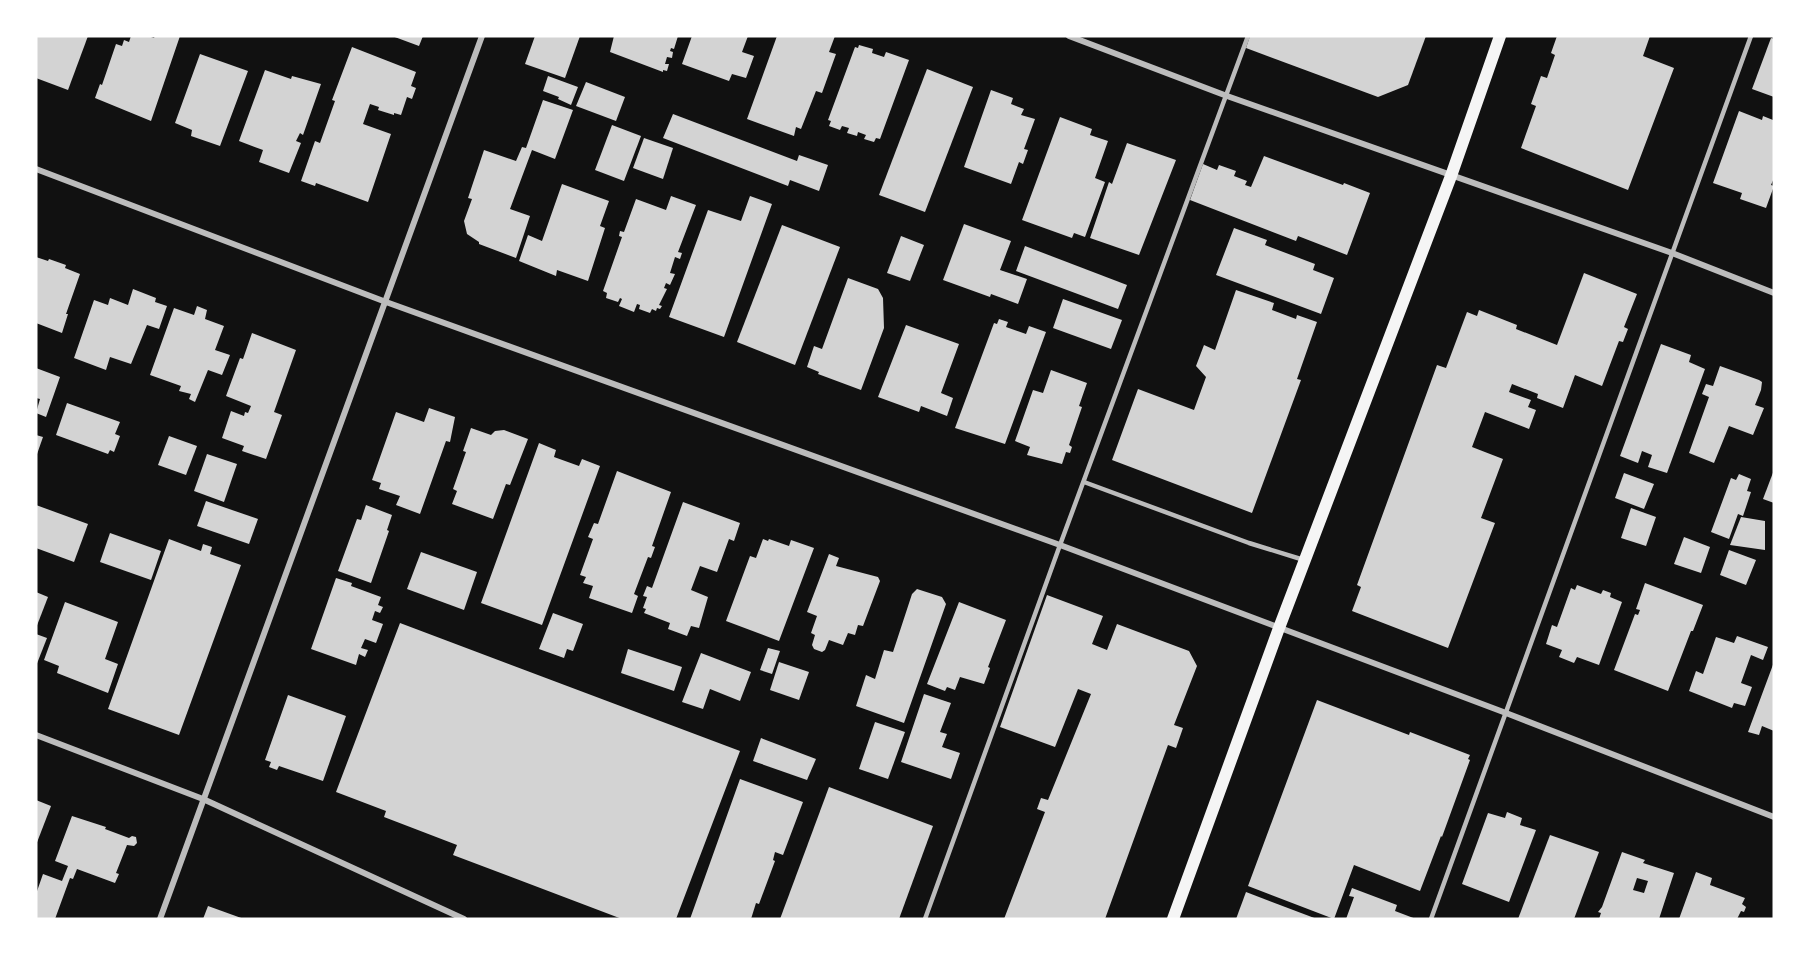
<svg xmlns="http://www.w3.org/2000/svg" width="1810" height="955" viewBox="0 0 1810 955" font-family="'Asap Condensed',sans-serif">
<rect width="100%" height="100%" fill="#111"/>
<g fill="#d3d3d3" fill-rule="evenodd">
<path d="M36,36H88L68,90L36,78Z"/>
<path d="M131,36H148L154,38L155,36H180L151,121L95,98L100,84L102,85L116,44L122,46L124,40L129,42Z"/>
<path d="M392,36H423L419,46Z"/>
<path d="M535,36H580L565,78L525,64Z"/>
<path d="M614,36H678L674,49L671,48L670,51L673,52L672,58L667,57L665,64H669L667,71L663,70V72L610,52Z"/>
<path d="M692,36H748L742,52L754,56L746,78L732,74L729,81L682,64Z"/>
<path d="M777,36H835L829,52L836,54L822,93L816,91L801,129L796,127L794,136L747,119Z"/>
<path d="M1250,36H1426L1408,85L1378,97L1246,48Z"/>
<path d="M1557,36H1650L1643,56L1674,68L1628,190L1521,148L1536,106L1531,104L1541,76L1547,78L1555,55L1551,53Z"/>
<path d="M1771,38L1774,39V97L1752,89Z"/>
<path d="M859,45L873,49L872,53L884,57L886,52L909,60L880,139L876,138L874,142L864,139L866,135L858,132L857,136L847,133L849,128L842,126L840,130L829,126L831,121L828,120L855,47L858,48Z"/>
<path d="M352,47L416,72L411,86L416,88L412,99L407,97L401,115L394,113V115L378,110L379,107L370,104L363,124L391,134L368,202L316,183L315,186L301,181L315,141L320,143L335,101L332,100Z"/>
<path d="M200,54L248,71L220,146L191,136L192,130L175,123Z"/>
<path d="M927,69L973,87L925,212L879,195Z"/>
<path d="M265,70L291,79L292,76L321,84L303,135L300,133L296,141L301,143L289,173L259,162L263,150L239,141Z"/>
<path d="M548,76L578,87L571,105L558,99L559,97L543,91Z"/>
<path d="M586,82L625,97L616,121L576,106Z"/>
<path d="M991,90L1013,98L1011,104L1024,109L1021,115L1035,119L1024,149L1028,150L1023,164L1019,162L1011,184L964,167Z"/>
<path d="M543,100L573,110L555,159L532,150L510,209L530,216L516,258L479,244V242L467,234L464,221L472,199L468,198L484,150L516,161L522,147L526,148Z"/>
<path d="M1739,111L1762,120L1763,116L1773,120L1774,178L1771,185L1774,186L1766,208L1740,199L1742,193L1713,183Z"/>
<path d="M673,114L797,161L799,155L828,165L819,191L790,180L788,186L663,138Z"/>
<path d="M1060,117L1092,129L1090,135L1108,141L1095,178L1105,182L1085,237L1074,233L1072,238L1022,220Z"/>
<path d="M612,125L641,136L624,181L595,170Z"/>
<path d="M644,138L673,148L663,179L633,168Z"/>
<path d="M1127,143L1176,160L1139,255L1090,238L1109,182L1112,184Z"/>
<path d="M1264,156L1343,185L1344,183L1370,193L1347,255L1298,236L1296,241L1190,200L1203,164L1217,170L1219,165L1236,171L1234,176L1247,181L1245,185L1251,187Z"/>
<path d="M562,184L609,201L600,226L605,228L588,281L557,270L556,276L519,261L528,235L542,241Z"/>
<path d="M671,196L696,205L678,252L682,253L680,259L675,257L670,273L675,274L670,285L666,283L664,288L667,289L659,305L662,306L660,309L657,308L656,311L652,309L650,313L639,309L640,305L637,304L634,312L619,306L622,299L620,298L618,302L606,298L607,293L603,291L622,237L619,236L620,231L624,232L636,199L666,210Z"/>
<path d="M750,196L772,204L724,337L669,317L708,210L741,221Z"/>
<path d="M964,224L1011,241L1000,270L1027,279L1018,304L991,294L990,297L943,280Z"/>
<path d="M782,225L840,247L795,365L737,342Z"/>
<path d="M1234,228L1267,240L1265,245L1315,264L1313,270L1334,278L1321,314L1216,275Z"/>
<path d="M901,236L924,245L910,281L887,273Z"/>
<path d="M1025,246L1127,285L1118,309L1016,271Z"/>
<path d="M36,257L48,261L49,259L66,265L65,268L80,274L66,314H68L62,333L36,323Z"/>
<path d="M1584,273L1637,294L1624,327L1628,329L1623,342L1619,341L1602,386L1575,375L1563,408L1537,398L1538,394L1512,384L1509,392L1531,400L1528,407L1536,410L1529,429L1485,412L1472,447L1503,459L1481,518L1495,523L1448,648L1352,611L1361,587L1357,585L1437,365L1446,368L1467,312L1477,316L1479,310L1517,325L1516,329L1557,345Z"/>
<path d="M848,278L878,289L883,298L884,328L861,390L818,374L819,372L807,367L814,346L822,349Z"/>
<path d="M133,289L156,298L155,302L167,306L159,329L147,325L131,364L110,357L106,370L74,358L94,300L108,305L110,298L128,305Z"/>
<path d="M1236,290L1274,303L1272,310L1296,319L1297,315L1317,322L1297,379L1301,380L1252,513L1112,460L1138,389L1194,410L1206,377L1196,366L1204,345L1215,350Z"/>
<path d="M1063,299L1122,320L1111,349L1053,328Z"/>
<path d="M197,306L207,310L205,319L224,326L215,350L230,355L222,375L208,370L195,402L189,399L191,394L179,391L181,386L150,375L174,308L194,315Z"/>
<path d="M999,319L1008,322L1006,327L1026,334L1029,326L1046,332L1005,444L955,428L994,323L997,324Z"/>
<path d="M906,325L959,344L941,393L953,398L947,416L921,406L919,412L878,397Z"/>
<path d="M252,333L296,350L274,412L282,415L266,459L242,451L244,446L222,438L231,411L244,416L245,412L248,413L251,406L226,396L240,358L243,359Z"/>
<path d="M1661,344L1691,355L1689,362L1705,369L1667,473L1648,467L1652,455L1642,451L1638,463L1620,456Z"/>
<path d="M1720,366L1759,380L1762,382L1761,390L1755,405L1764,408L1753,435L1729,426L1714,463L1689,453L1709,397L1702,394L1706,384L1713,386Z"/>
<path d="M36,368L60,377L46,417L36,413L40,399L36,398Z"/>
<path d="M1051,370L1087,383L1079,406L1082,407L1069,445L1072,447L1070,453L1066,452L1062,464L1027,455L1030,447L1015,441L1033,390L1043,393Z"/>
<path d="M67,403L120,422L115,434L120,436L114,452L110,450L108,454L56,435Z"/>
<path d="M429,408L455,417L450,442L446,441L420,514L396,505L400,496L379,489L381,483L372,480L396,412L424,422Z"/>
<path d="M471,428L491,435L495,431L504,430L528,439L510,485L506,484L493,519L452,504L457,491L453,489L466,452L463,451Z"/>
<path d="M36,435L43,437L36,457Z"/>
<path d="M169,436L197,446L186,475L158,465Z"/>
<path d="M539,443L556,450L554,457L579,466L582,459L600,466L542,625L481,603Z"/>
<path d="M207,454L237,464L224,502L194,491Z"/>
<path d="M1774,470V503L1763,499Z"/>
<path d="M617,471L671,492L652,546L655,547L651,558L648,557L634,594L638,596L632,613L589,598L593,586L583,583L586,577L580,575L593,539L588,537L594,523L598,524Z"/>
<path d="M1624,473L1654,484L1644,509L1615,498Z"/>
<path d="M1739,474L1751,479L1747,491L1751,492L1743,516L1738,514L1729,539L1711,532L1731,478L1736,480Z"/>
<path d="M206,501L258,519L249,544L197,526Z"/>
<path d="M683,502L740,523L734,541L729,539L717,572L700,566L691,590L708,597L699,628L691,626L687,636L668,629L670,623L644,613L646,609L643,608L647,597L643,596L647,586L652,588Z"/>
<path d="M36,505L88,524L74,562L36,548Z"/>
<path d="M366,505L392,515L387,530L389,531L371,583L338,571L357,519L361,520Z"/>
<path d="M1631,508L1656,517L1646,546L1621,538Z"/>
<path d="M1741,517L1765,521V550L1730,545Z"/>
<path d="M110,533L161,551L151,580L100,562Z"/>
<path d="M1684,537L1710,547L1701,573L1674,564Z"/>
<path d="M169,539L201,551L203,544L212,547L210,554L241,565L179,735L108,709Z"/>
<path d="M763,539L768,541L769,539L789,546L791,540L814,548L779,641L726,621L750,556L756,558Z"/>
<path d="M1729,550L1756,560L1746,585L1720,575Z"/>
<path d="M421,552L477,572L464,610L407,589Z"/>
<path d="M829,554L839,558L836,566L878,577L880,581L863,626L858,625L855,635L848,633L843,645L829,640L825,650L822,652L814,649L812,645L815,635L811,633L817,616L807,612Z"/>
<path d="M336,578L352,583L351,586L381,597L378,605L383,607L380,613L375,611L372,620L383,624L376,643L365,639L361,648L368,650L365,657L359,654L356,665L311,649Z"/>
<path d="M1645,583L1703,605L1693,631H1691L1668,691L1614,670L1635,614L1638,615L1640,610L1636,609Z"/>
<path d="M1577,585L1601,594L1603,590L1611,593L1610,597L1622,602L1599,665L1577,657L1574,663L1559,657L1562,650L1546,644L1552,625L1557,627L1571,588L1575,590Z"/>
<path d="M917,589L942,597L946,604L904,723L856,706L866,675L875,679L884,650L893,652L912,594Z"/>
<path d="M36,592L48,597L36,628Z"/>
<path d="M1047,595L1103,616L1092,644L1107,650L1117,624L1189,651L1197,666L1174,725L1183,728L1176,748L1168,745L1105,919H1004L1045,812L1037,809L1041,798L1048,800L1091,694L1078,689L1055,747L1000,727Z"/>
<path d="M65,602L118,622L105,659L118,664L108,693L57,673L59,666L44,660Z"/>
<path d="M959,602L1006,620L988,667L990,668L984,684L960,677L955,690L947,687L945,691L927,684Z"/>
<path d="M553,613L583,624L573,651L567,649L564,658L539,649Z"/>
<path d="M400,623L740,751L676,919H622L453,855L457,845L384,817L386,811L336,792Z"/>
<path d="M36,634L47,638L36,666Z"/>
<path d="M1737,636L1768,647L1763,660L1751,655L1741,683L1752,687L1745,706L1734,703L1732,708L1689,691L1696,671L1703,674L1716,637L1734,643Z"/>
<path d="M768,648L780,651L772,674L760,670Z"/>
<path d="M628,649L682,667L674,691L621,673Z"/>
<path d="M701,653L751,672L740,701L710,689L703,709L682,702Z"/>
<path d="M779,662L809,672L799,700L770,690Z"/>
<path d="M1774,662V731L1762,726L1759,735L1748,732Z"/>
<path d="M924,694L951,703L940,732L947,734L942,747L960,753L951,779L901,762Z"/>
<path d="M288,695L346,716L323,781L279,766L277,770L269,767L271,762L265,760Z"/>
<path d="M1317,700L1409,735L1410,732L1470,755L1468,759L1470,760L1442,837L1441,836L1420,891L1354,865L1334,919L1248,886Z"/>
<path d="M875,722L905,732L888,779L859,769Z"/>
<path d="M761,738L816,759L807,780L753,761Z"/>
<path d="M740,779L803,802L783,855L775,852L773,860L775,861L759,904L756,903L751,919H690Z"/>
<path d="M829,787L933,826L899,919H780Z"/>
<path d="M36,800L51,806L36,845Z"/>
<path d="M1507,812L1522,818L1520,825L1536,830L1509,902L1462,884L1488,813L1505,818Z"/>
<path d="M72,816L106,827L105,829L129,838L132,836L136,837L137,843L134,846L127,845L116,873L119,874L115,883L77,869L73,879L70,878L55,919H36V894L43,874L62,881L68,866L55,861Z"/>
<path d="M1550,835L1599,852L1574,919H1518Z"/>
<path d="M1622,852L1645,860L1643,863L1674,873L1659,919H1599L1601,913L1598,912L1602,907ZM1637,878L1648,881L1644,893L1633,890Z"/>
<path d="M1696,872L1712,878L1710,885L1745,898L1742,904L1746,907L1744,912L1741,911L1737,919H1679Z"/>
<path d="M1352,888L1397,905L1395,911L1416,919H1346L1354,897L1349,896Z"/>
<path d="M1246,892L1317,919H1236Z"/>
<path d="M208,906L244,919H203Z"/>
</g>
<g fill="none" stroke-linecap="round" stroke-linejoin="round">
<g stroke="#bcbcbc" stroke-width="4.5">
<path d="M1084,482L1249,543L1304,560"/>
<path d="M925,919L1060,545L1248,36"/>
<path d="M1431,919L1751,36"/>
</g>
<g stroke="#bcbcbc" stroke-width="6">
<path d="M1069,36L1227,96L1672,253L1774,293"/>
<path d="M36,169L386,302L1060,545L1506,713L1774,817"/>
<path d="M36,735L203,799L464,919"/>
<path d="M160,919L482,36"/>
</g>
<path stroke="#f5f5f5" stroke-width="12" d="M1173,919L1279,628L1451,176L1500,36"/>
</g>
<rect width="1810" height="955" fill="none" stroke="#ffffff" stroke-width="75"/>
</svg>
